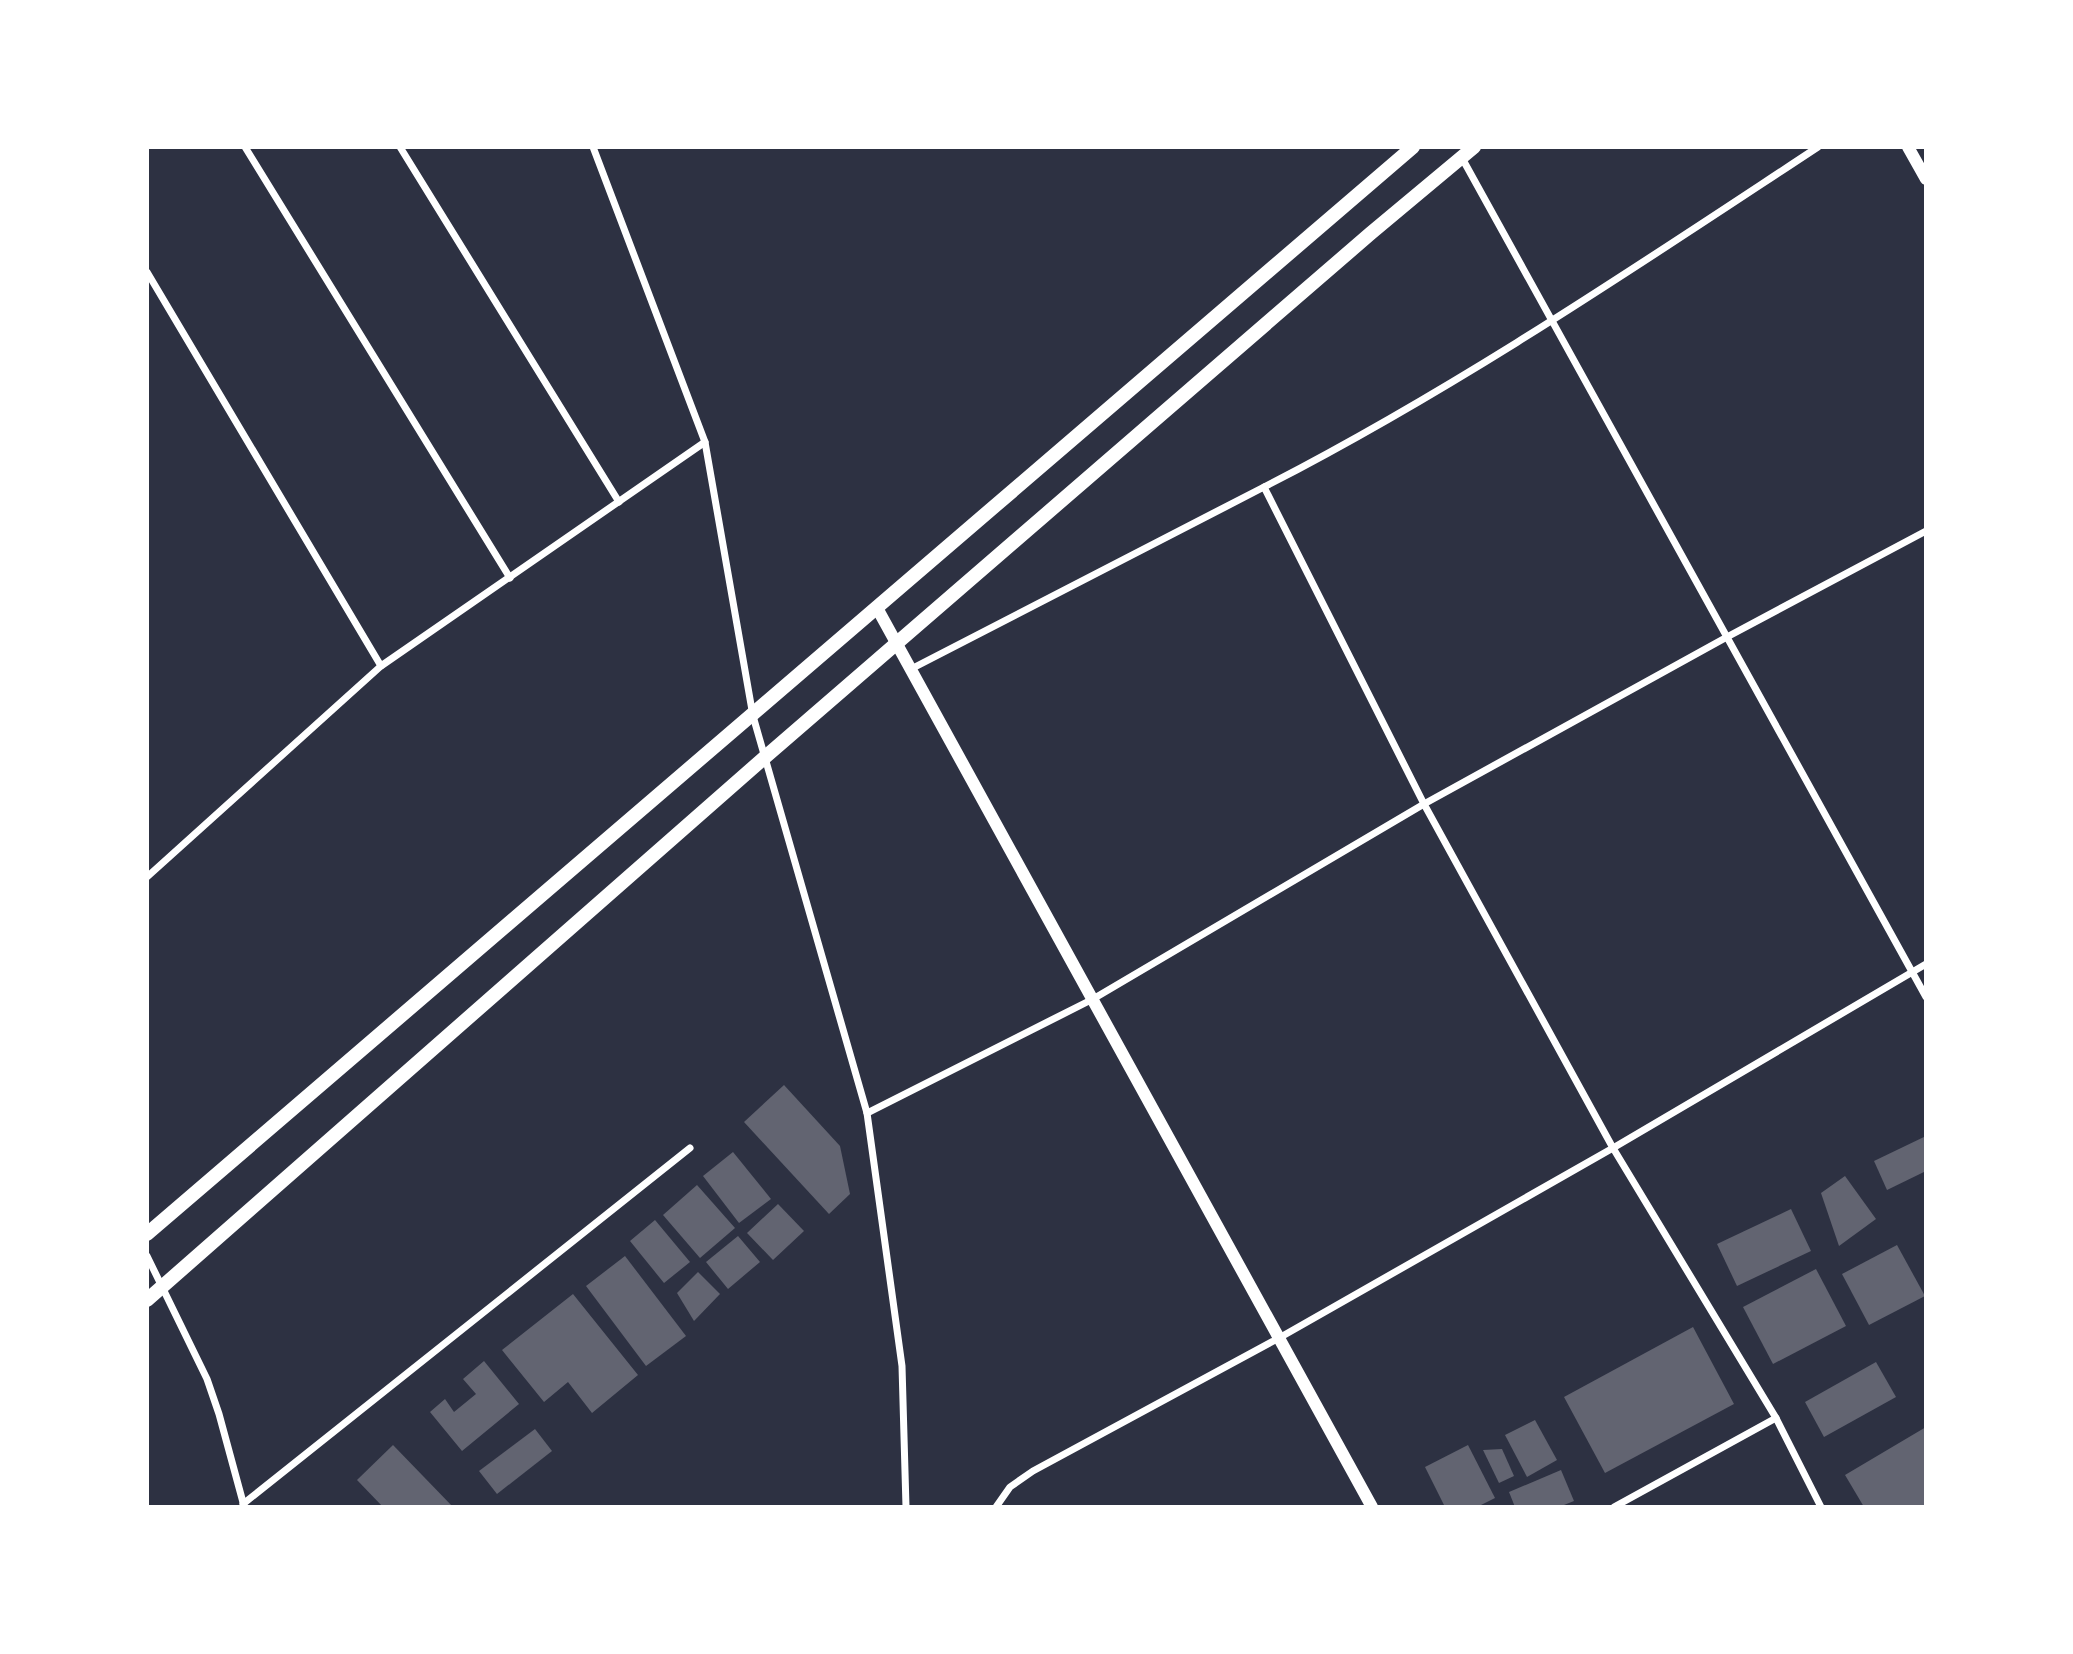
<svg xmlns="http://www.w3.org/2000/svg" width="2073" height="1654" viewBox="0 0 2073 1654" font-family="Rubik,sans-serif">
<rect width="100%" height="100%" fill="#2d3142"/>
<g fill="#626471">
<path d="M784,1085L840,1146L850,1194L829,1214L744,1122Z"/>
<path d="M1926,1136V1171L1887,1190L1874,1161Z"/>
<path d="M733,1152L771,1199L739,1223L703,1176Z"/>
<path d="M1845,1176L1876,1219L1839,1246L1821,1193Z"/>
<path d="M697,1185L735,1228L700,1258L663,1215Z"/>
<path d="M778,1204L804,1231L773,1260L747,1233Z"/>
<path d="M1791,1209L1811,1251L1737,1286L1717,1244Z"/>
<path d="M655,1220L690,1262L664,1283L630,1241Z"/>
<path d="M738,1236L760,1262L728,1289L706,1262Z"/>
<path d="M1897,1245L1925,1296L1869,1325L1842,1274Z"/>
<path d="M625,1256L686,1336L646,1366L586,1286Z"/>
<path d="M1816,1269L1846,1326L1773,1364L1743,1307Z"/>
<path d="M698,1272L720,1294L694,1321L677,1293Z"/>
<path d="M573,1294L638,1375L592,1413L568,1382L544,1402L502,1350Z"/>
<path d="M1693,1327L1734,1404L1605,1473L1564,1397Z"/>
<path d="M484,1361L519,1404L462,1451L430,1412L445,1399L454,1412L476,1394L463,1379Z"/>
<path d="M1876,1362L1896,1397L1824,1437L1805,1402Z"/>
<path d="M1535,1420L1557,1460L1527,1477L1505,1435Z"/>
<path d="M1926,1427V1505L1864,1507L1845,1475Z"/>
<path d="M535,1429L552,1451L497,1494L479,1471Z"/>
<path d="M393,1445L453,1507H383L357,1480Z"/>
<path d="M1468,1445L1495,1498L1477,1507H1445L1425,1467Z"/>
<path d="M1502,1449L1514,1476L1499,1483L1483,1450Z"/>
<path d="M1561,1470L1574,1501L1559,1507H1515L1509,1492Z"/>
</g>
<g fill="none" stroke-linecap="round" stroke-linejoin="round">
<g stroke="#fff" stroke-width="7">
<path d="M245,147L510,578"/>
<path d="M400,147L619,502"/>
<path d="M593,147L705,442L753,716L867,1113L902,1366L906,1507"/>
<path d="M1462,158L1926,997"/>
<path d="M147,272L381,666"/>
<path d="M1264,487C1457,388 1637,266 1818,147"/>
<path d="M911,669L1264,487L1424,804L1613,1148L1776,1418L1821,1507"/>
<path d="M147,877L381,666L705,442"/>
<path d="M867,1113L1093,999L1424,804L1727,637L1926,531"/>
<path d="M147,1256L207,1379L219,1414L244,1506"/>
<path d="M243,1504L690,1148"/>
<path d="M996,1507L1010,1487L1033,1471L1279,1338L1613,1148L1926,964"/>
<path d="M1614,1507L1776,1418"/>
</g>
<g stroke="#fff" stroke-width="12">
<path d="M1908,147L1926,179"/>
<path d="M877,608L1372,1507"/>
</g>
<g stroke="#fff" stroke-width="14">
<path d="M147,1234L1413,147"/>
<path d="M147,1300L764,758L1371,233L1474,147"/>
</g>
</g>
<rect width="2073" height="1654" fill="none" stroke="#ffffff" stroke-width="298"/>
</svg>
